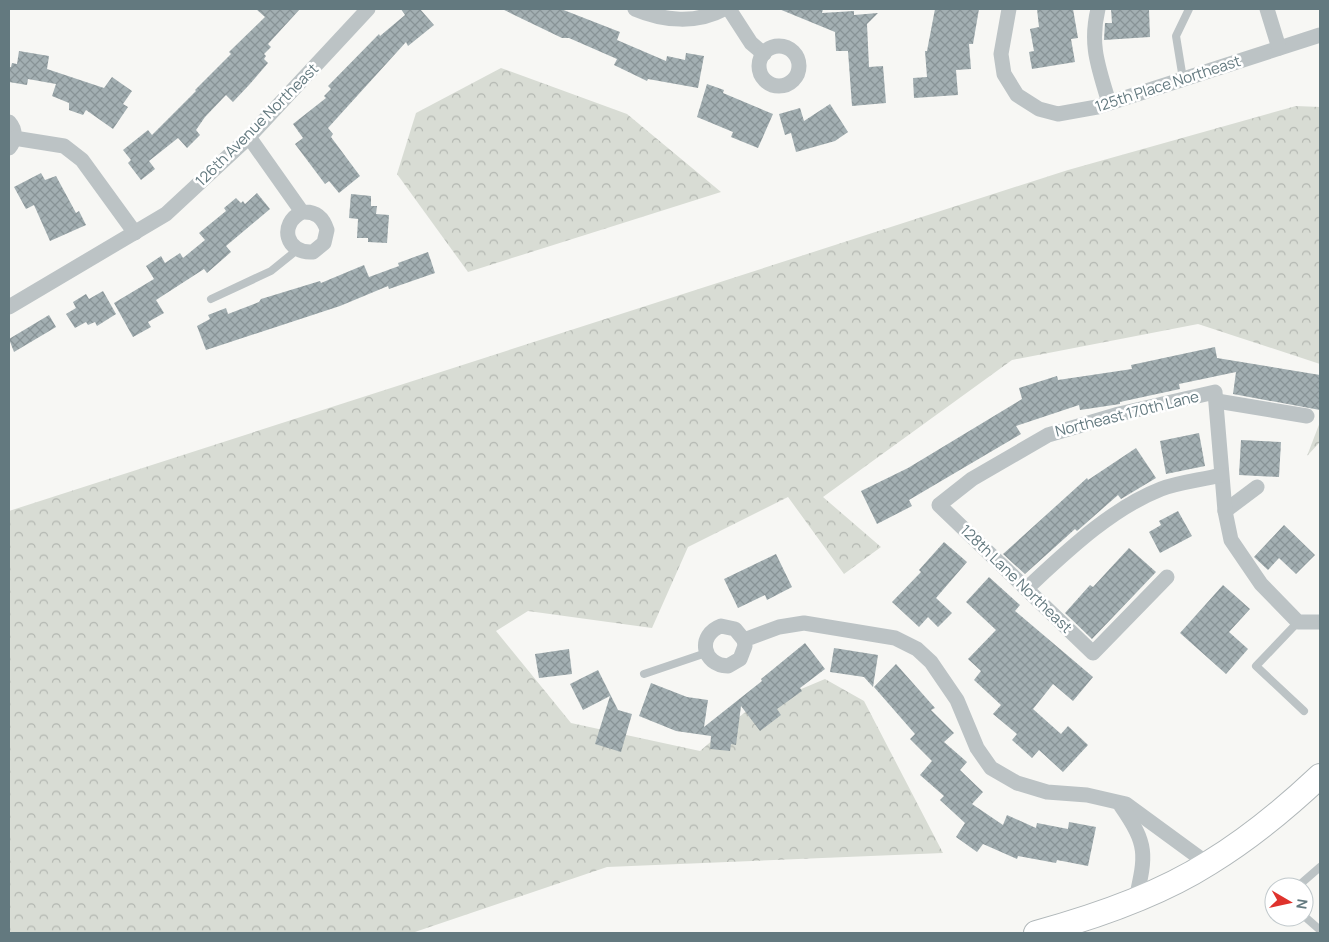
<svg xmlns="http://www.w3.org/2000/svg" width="1329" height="942" viewBox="0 0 1329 942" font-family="Manrope,sans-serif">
<defs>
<pattern id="forest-crowns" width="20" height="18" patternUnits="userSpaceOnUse" patternTransform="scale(1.25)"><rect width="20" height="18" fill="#d8dcd4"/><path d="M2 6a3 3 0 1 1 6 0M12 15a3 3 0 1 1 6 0" fill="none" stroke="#b3b7b1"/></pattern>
<pattern id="building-cross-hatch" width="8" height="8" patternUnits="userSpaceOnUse" patternTransform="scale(1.25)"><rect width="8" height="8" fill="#a3afb2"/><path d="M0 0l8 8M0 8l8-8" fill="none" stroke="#889396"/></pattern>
</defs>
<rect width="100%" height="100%" fill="#f7f7f4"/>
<g fill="url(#forest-crowns)">
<path d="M501,68L627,114L721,192L468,272L397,174L416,113Z"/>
<path d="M1296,106L1320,107V364L1198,324L1012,360L823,497L881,547L844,574L788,497L688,547L652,628L528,611L496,631L571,723L700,751L744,713L825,679L864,701L943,853L607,867L412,933H9V511L1068,170Z"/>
<path d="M1320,422V442L1307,456Z"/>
</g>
<g fill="url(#building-cross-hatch)">
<path d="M256,9H300L268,44L271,47L264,54L266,56L264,59L268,63L249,85L233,102L226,95L205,117L196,130L200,135L187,148L178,138L149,161L155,169L141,180L128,163L131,160L123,150L148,130L152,135L196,91L195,90L231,54L229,52L265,17Z"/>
<path d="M401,9H420L434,25L408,46L406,42L328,128L333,134L331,137L360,176L339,193L329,181L325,184L295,144L303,138L293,124L326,98L324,96L331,89L328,86L379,34L380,36L405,15Z"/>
<path d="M502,9H561L620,32L617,40L666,61L667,56L685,60L686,53L704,56L698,88L648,79L647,81L614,65L617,59L569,38H562Z"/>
<path d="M779,9H823L822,13L854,11V15L878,13L867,24L869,67L883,66L886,103L852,106L848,51H836L835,32Z"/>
<path d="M935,9H979L973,44H969L971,69L956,70L958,95L914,98L913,78L927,77L925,51H927Z"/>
<path d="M1037,9H1073L1078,38L1071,39L1075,62L1032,69L1029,52L1034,51L1030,29L1039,27Z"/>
<path d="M1111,9H1149L1150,37L1104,40L1105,23H1112Z"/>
<path d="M19,51L49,56L47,69L104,88L112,77L132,91L123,104L128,107L113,129L86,110L83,115L69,110V103L52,96L56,84L28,79L27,85L9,82V67H11L12,63L17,64Z"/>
<path d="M707,84L724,90L723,93L773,114L758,148L731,137L733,132L697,117Z"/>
<path d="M830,104L848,132L835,141L796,152L791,133L785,135L779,114L800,108L804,121Z"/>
<path d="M41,173L45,180L56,176L76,213L79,211L86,225L50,241L34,205L26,209L14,187Z"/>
<path d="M257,193L270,209L226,246L231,252L207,273L204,269L156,300L164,313L148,322L151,327L133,337L114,303L154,279L146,266L161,256L165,263L180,253L183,258L205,240L199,233L226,211L224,208L236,198L241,203L243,201L245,204Z"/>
<path d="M351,194L371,196V206H377L376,214L389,215L387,243L368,242V238H357L358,219L349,218Z"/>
<path d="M428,252L435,273L389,289L388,286L340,306L206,350L197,326L210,319L208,315L226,308L228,314L259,302L261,299L320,281L321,283L364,265L369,277L399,266L398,263Z"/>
<path d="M103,291L116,314L97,326L95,322L88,325L86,322L75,328L66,314L76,308L73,302L86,294L89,299Z"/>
<path d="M49,315L56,327L14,352L9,339Z"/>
<path d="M1215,347L1217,358L1320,375V410L1233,394L1236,372L1179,384L1180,389L1120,402V404L1080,410L1079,405L1016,426L1021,434L909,500L912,506L877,524L861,491L908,468L1022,399L1019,388L1057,376L1058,380L1132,369L1131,365Z"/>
<path d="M1199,433L1205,466L1166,474L1160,441Z"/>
<path d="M1241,440L1281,442L1279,477L1239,475Z"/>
<path d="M1136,448L1156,478L1121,499L1118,495L1077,531L1075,529L1025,574L1003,554L1087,478L1088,480Z"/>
<path d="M1178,511L1192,536L1160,553L1149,532L1161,525L1159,521Z"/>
<path d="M1284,525L1315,555L1296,574L1279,558L1268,570L1254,557Z"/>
<path d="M944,542L967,562L936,598L952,613L938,627L928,617L919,627L892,602L921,572L919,570Z"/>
<path d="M1129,548L1156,572L1092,639L1065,613L1090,585L1093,587Z"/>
<path d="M776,554L792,587L767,600L765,595L738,608L724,579Z"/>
<path d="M989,577L1020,605L1015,611L1093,677L1073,701L1053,684L1033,709L1061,734L1068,726L1088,745L1063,772L1039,750L1032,758L1012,740L1017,734L993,714L1001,705L974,680L981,671L968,659L996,630L966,602Z"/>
<path d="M1223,585L1250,609L1229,632L1248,649L1226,674L1180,633Z"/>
<path d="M805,643L825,669L800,688L802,691L777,709L781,715L760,731L741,706L736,745L731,744L730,751L710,749L711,736L676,731L639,716L651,683L687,697L708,700L704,727L762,681L761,679Z"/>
<path d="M834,648L878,655L873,687L864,677L830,672Z"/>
<path d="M569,649L572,674L539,678L535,654Z"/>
<path d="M896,664L935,708L931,710L954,733L944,742L967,762L960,770L983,792L972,804L1003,825L1007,815L1036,828L1037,823L1068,829L1069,822L1096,827L1088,866L1057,860L1056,863L1018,856L1017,859L983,844L977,852L956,837L965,823L940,800L944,796L920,775L932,761L910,739L915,734L874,687Z"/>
<path d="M598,670L618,710L632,714L621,752L595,744L610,696L583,710L570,684Z"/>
</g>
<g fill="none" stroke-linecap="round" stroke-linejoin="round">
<defs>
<path id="primary" d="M1036,933C1095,917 1157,896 1209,863C1250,838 1286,808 1320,776"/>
</defs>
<use href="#primary" stroke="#b0b7b9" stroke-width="26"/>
<g stroke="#bcc3c5" stroke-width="8">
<path d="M1183,79L1176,36L1189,9"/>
<path d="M211,299L271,271L297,250"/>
<path d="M1298,622L1256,666L1304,711"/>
<path d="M644,674L706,653"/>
<path d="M1297,887L1320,867"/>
<path d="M1304,916L1320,930"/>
</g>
<g stroke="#bcc3c5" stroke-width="15">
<path d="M635,9C663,21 697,24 724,9"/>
<path d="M729,9L751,43L764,54"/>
<path d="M1009,9L1001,54L1004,74L1017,95L1039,109L1058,114L1097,107L1320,35"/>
<path d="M1098,9C1089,46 1099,68 1109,103"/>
<path d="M1267,9L1279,48"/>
<circle cx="779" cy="66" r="20"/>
<path d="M9,122C16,130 16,140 9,148"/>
<path d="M249,137L302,212C278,224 286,254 313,252L324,243L327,230C323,217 315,211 302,212"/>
<path d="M14,138L64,146L82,160L135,233"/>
<path d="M9,307L166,214L249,137L368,9"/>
<path d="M1217,401L1307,416"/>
<path d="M1225,511L1257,487"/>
<path d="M1167,577L1093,653L939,505L972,479L1048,435L1119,414L1215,392L1225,511L1231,540L1261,584L1298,622H1320"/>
<path d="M1026,589C1065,553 1110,509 1161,489C1180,482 1202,480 1221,475"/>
<path d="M744,640L735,629L721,626C697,635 702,665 728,666L740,659L745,646L744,640L779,627L804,623L895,638L917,649L931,662L957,700L977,748L991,768L1017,783L1047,792L1087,795L1126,804L1208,864"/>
<path d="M1121,806C1148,845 1146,854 1136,899"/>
</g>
<use href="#primary" stroke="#fff" stroke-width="24"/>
</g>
<g text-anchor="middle" stroke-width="5" stroke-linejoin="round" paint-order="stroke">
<g font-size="15" fill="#63797f" stroke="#fff">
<text transform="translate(1168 84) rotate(-18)" y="5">125th Place Northeast</text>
<text transform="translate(257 125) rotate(-45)" y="5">126th Avenue Northeast</text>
<text transform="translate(1127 414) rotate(-14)" y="5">Northeast 170th Lane</text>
<text transform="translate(1016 579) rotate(44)" y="5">128th Lane Northeast</text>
</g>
</g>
<rect width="1329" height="942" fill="none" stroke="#63797f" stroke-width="20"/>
<g transform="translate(1289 902) rotate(99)"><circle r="24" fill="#ffffff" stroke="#c1c9cc"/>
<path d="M0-4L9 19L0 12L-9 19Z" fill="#df322c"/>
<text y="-8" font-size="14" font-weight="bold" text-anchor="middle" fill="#63797f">N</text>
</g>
</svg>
